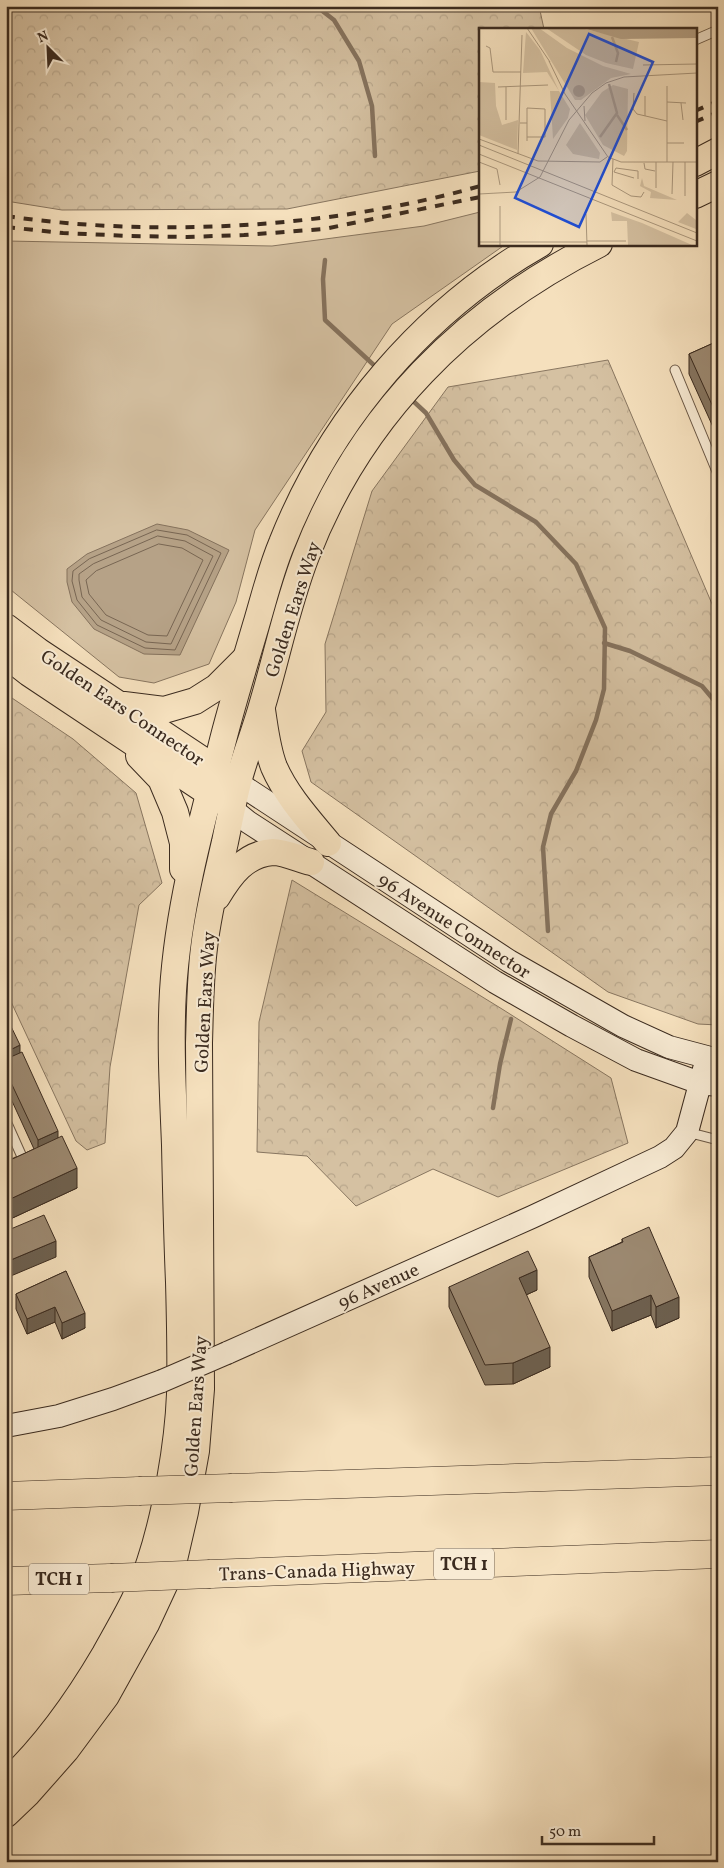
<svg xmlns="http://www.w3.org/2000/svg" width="724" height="1868" viewBox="0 0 724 1868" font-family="Vollkorn,serif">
<defs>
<pattern id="forest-crowns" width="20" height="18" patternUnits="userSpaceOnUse" patternTransform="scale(1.25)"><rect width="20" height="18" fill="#d5c1a2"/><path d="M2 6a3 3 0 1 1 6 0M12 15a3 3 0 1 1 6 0" fill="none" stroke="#b8a68b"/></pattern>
</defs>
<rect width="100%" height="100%" fill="#f5e0bd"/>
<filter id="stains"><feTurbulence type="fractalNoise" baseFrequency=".004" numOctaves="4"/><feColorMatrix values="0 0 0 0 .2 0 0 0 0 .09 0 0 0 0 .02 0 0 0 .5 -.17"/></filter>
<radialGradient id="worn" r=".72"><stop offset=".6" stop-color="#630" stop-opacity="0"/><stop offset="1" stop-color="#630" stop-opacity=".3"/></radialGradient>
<path fill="#d5c1a2" stroke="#887660" d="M480,212V244H506L392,324L255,530L236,602L209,664L154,683L119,677L6,586V241L272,246L424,226Z"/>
<g fill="url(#forest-crowns)" stroke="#887660">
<path d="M6,6H539L544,29H480V171L287,209L62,210L6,201Z"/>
<path d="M608,360L718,618V1025L698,1024L608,992L311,782L302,751L326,712L325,644L372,491L448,387Z"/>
<path d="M6,694L73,739L136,793L162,883L139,905L110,1067L105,1143L87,1150L76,1141L6,991Z"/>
<path d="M292,880L502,1009L611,1078L628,1143L498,1197L433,1169L356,1206L307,1156L257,1152L259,1022Z"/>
</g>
<path fill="#b6a287" stroke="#85725d" d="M157,524L188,530L229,550L180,655L144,654L94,629L72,602L67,582V569L87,554Z"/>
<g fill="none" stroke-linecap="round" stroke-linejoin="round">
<g stroke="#786653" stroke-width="1">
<path d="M157,530L187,535L221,553L175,650L145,648L97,625L77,600L72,581L73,571L89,559Z"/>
<path d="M158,536L185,541L213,556L171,644L146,642L101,620L82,597L79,580V574L93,564Z"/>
<path d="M159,544L182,548L203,560L167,636L148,635L106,615L89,594L86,580L96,571Z"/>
</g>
<g stroke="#85725d" stroke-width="4.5">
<path d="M316,6L334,20L359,61L372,106L375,156"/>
<path d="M325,260L323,279L325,320L377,368"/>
<path d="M411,399L426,413L454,460L475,485L536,522L576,564L605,628L604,689L596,720L576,771L551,814L543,847L548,931"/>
<path d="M604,643L630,651L702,686L718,705"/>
<path d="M493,1108L500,1064L511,1019"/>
</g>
<defs>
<g id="lane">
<path d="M695,40L718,30"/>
<path d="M675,370L718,474"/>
<path d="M6,1121L23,1159L6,1167"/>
<path d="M687,1132L718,1140"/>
</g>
<g id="secondary">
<path d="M238,783L509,961L623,1026L669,1047L718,1060"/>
<path d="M232,809L248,822L495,982L572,1026L636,1060L700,1083L718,1085"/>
<path d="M227,1353L532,1217L660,1157L674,1148L687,1132L707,1058"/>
<path d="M6,1426L59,1416L113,1399L162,1381"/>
</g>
<g id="primary">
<path d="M695,163L718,151"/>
<path d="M695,195L718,184"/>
<path d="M6,627L38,651L228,777"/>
<path d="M6,655L29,673L221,801"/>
<path d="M124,705L164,710L195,701L217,687L245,659"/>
<path d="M262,710C265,729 267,749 274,767C286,795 309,820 328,843"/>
<path d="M139,756L161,779L175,812L183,843V869"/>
<path d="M217,897C230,875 245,854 273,852C284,852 299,859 311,862"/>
<path d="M6,1783C46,1746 78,1700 105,1654C121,1625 140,1594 150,1562C166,1513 178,1445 180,1394C181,1357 180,1319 179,1282C177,1237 176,1191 175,1145C173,1094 170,1043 173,991C178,909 200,828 221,748C231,707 244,666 256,625C264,598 271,569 282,543C331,419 424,310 540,244"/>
<path d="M6,1814L28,1793L66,1750L106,1696L146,1624L172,1568L185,1512L196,1451L201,1389L199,1043C200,1011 200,980 204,948C208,912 217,877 225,842C229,822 233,802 238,782C245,756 255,731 262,706C277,656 287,605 306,556C360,415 465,311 599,244"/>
</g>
<g id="highway">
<path d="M232,1488L718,1471"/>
<path d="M6,1496L139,1491"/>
<path d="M210,1574L718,1554"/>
<path d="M6,1581L111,1578"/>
</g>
</defs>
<use href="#lane" stroke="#6a5846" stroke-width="11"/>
<use href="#secondary" stroke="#3b2b1f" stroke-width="24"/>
<use href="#primary" stroke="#3b2b1f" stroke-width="28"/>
<use href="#highway" stroke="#3b2b1f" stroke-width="29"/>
<use href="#lane" stroke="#f8ebd4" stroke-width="9"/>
<use href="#secondary" stroke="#f8ebd4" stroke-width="22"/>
<use href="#primary" stroke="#f5e0bd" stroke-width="26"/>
<use href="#highway" stroke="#f5e0bd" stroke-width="28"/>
<g stroke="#3b2b1f" stroke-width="4" stroke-dasharray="9 9" stroke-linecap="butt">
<path d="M695,111L718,101"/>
<path d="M695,122L718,112"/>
<path d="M6,216C157,238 334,228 480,186"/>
<path d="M6,227L63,233L130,236L187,237L244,235L324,229L480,197"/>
</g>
<defs>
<path id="secondary-bridge" d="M162,1381L227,1353"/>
<g id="highway-bridge">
<path d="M139,1491L232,1488"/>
<path d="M111,1578L210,1574"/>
</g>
</defs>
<use href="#secondary-bridge" stroke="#3b2b1f" stroke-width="24" stroke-linecap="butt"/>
<use href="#highway-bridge" stroke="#3b2b1f" stroke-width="29" stroke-linecap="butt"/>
<use href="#secondary-bridge" stroke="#f8ebd4" stroke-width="22"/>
<use href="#highway-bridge" stroke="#f5e0bd" stroke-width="28"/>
</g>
<g fill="#867661" stroke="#3b2b1f">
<path d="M718,341V438L689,374V354Z"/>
<path d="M6,1016L20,1053L58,1138L77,1188L6,1221V1162L34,1149L6,1088Z"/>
<path d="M622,1239L679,1318L656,1328L651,1315L612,1331L589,1277V1257L622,1242Z"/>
<path d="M66,1271L85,1328L62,1339L55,1322L27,1334L16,1309V1294Z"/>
<path d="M449,1287L537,1290L526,1295L550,1367L513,1384L485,1385L449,1307Z"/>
</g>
<g fill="#6d604f" stroke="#3b2b1f">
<path d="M20,1045V1061L6,1067V1052Z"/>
<path d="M58,1131V1146L38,1156V1140Z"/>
<path d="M77,1168V1188L6,1221V1201Z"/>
<path d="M56,1241V1257L6,1278V1262Z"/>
<path d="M537,1270V1290L519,1298V1278Z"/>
<path d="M651,1295V1315L612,1331V1311Z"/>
<path d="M679,1297V1318L656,1328V1307Z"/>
<path d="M55,1307V1322L27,1334V1319Z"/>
<path d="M85,1313V1328L62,1339V1323Z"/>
<path d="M550,1347V1367L513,1384V1363Z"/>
</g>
<g fill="#9c8971" stroke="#3b2b1f">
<path d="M718,341V418L689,354Z"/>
<path d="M6,1016L20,1045L6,1052Z"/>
<path d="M22,1052L58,1131L38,1140L6,1072V1059Z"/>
<path d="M62,1136L77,1168L6,1201V1162Z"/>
<path d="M44,1215L56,1241L6,1262V1231Z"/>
<path d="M649,1227L679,1297L656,1307L651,1295L612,1311L589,1257L623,1242L622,1239Z"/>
<path d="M528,1251L537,1270L519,1278L550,1347L513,1363L485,1365L449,1287Z"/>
<path d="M66,1271L85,1313L62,1323L55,1307L27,1319L16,1294Z"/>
</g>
<g text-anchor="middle" stroke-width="4" stroke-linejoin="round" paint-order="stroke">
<g fill="#f8ebd4" stroke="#746555" stroke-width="1">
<rect x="434" y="1548.5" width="60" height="31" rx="4"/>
<rect x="29" y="1563.5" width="60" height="31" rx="4"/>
</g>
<g font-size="18" font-weight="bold" fill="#3b2b1f">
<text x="464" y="1570">TCH 1</text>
<text x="59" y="1585">TCH 1</text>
</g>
<g font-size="19" fill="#3b2b1f" stroke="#f8ebd4">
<text transform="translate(292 609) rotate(-72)" y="7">Golden Ears Way</text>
<text transform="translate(123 707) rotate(34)" y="7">Golden Ears Connector</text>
<text transform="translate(455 925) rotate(33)" y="7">96 Avenue Connector</text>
<text transform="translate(204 1002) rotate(-87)" y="7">Golden Ears Way</text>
<text transform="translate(378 1285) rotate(-24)" y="7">96 Avenue</text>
<text transform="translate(195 1406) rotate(-86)" y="7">Golden Ears Way</text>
<text transform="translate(317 1570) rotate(-2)" y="7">Trans-Canada Highway</text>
</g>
</g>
<g transform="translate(479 28)">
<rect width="218" height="218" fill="#f5e0bd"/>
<path d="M52,0H60L88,20L124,38L152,46L132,50L102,72H96ZM47,4L61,22L80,63L68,44L44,45Z" fill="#d5c1a2"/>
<path d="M67,0H102L160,14L154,41L127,35L107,27ZM0,54L16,55L17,78L23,97L39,92L38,122L0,107ZM134,57L149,61L148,123L145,128L124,117L106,87L123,64ZM71,63H80L91,81L89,90L74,111ZM101,95L121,125L120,131L94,126L87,117ZM163,150L165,158L198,172L171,170L172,164L161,158ZM132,184L163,195L213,217H149L148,193H133ZM208,185L217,192V201L199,194Z" fill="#d5c1a2"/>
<path d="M104,0H217V10L142,11ZM94 63a6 6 0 1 1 12 0a6 6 0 1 1-12 0Z" fill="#b6a287"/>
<path fill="none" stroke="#b6a287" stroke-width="2.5" d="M133,9L139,25L137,34M138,87L148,102M121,109L138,85L130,56"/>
<path fill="none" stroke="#ab987e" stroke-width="1" d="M48,0L71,34M7,18L11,20L14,44H42M70,33L86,66L129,129L142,134H218M164,37L218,36M19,59L69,57M155,65L154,81L158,86L188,93M188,74L207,75M202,75L204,92M105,78L106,93M166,88V68M27,92V59M41,95H48V113M48,95V80L66,81V109H48M0,111L59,133L121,134L128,129M188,115H205M0,117L218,205M0,126L218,213M39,126L43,7M134,131L133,157L152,168L162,169L165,164M0,134L18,141L21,157M188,134V58M165,135L166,141L176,143M135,144L137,140L159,143V151M135,144L155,150M218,152V171M177,160V134M0,166L37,164L61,149L90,92L113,65L127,55L145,49L218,45M193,166L194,134M206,168V134M107,186L108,217M108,213H147M0,214H108M21,217V178"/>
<path fill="#1d4ed8" fill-opacity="0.15" stroke="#1d4ed8" stroke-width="2.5" d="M110,6L174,34L100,199L36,170Z"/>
<rect width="218" height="218" fill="none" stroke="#3b2b1f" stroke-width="2.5"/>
</g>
<rect width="724" height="1868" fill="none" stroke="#f5e0bd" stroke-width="25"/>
<rect x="8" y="8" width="709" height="1853" fill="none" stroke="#3b2b1f" stroke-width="2.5"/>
<rect x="12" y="12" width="699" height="1843" fill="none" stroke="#3b2b1f"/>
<g transform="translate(48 48) rotate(336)" stroke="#f8ebd4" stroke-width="4" paint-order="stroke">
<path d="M0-4L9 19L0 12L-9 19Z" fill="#3b2b1f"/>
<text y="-8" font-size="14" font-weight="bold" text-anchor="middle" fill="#3b2b1f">N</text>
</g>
<path d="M542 1836v8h112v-8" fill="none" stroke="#3b2b1f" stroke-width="2.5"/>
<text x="549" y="1836" font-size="15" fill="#3b2b1f" stroke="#f8ebd4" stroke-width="4" paint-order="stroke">50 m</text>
<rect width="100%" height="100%" filter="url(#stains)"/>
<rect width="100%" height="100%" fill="url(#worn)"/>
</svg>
